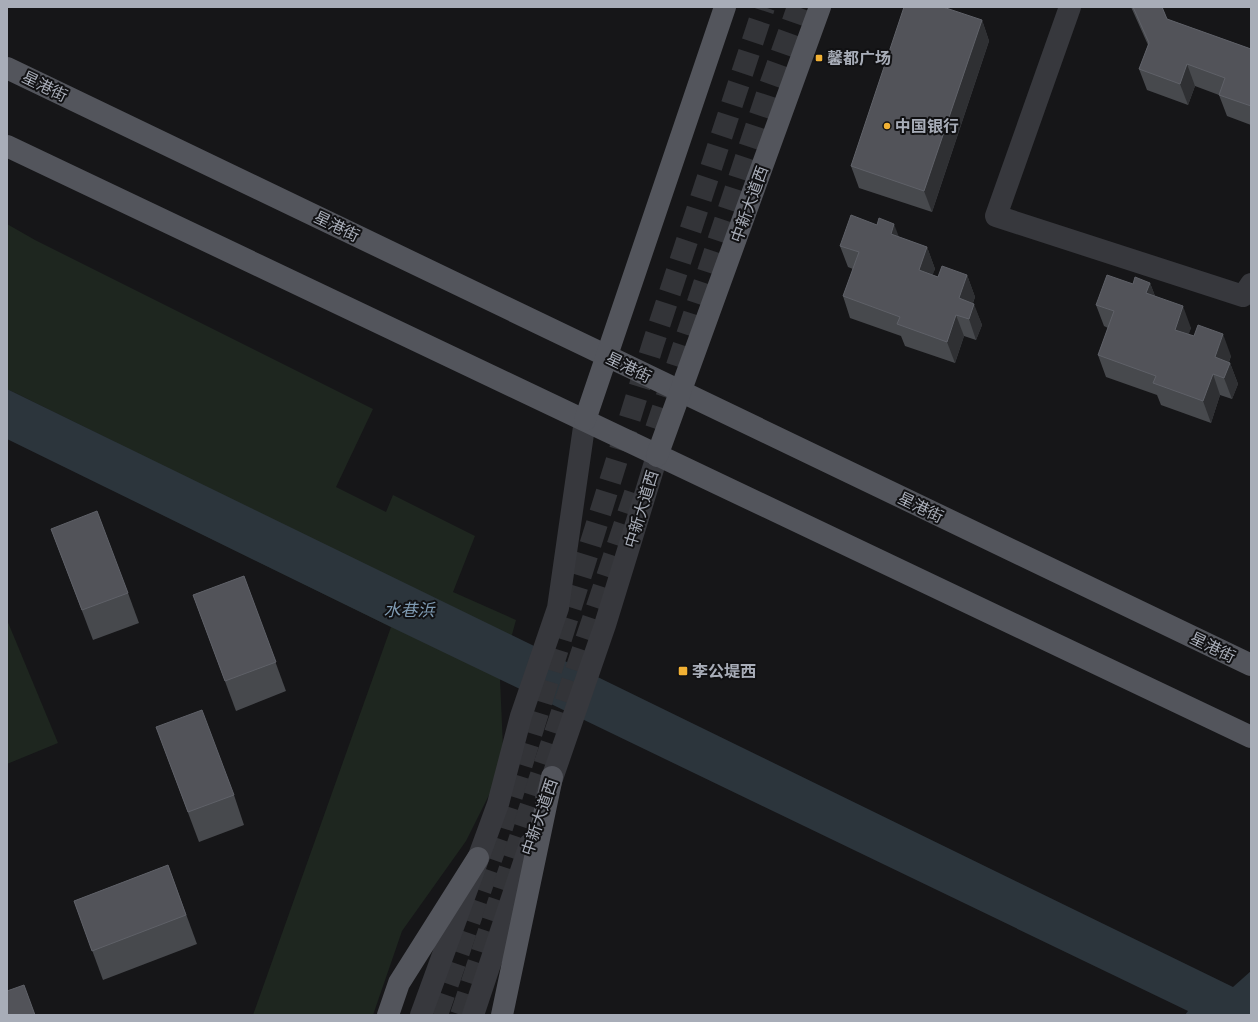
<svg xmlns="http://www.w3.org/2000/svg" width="1258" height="1022" viewBox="0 0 1258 1022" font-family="'Alegreya Sans','Noto Sans SC',sans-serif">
<rect width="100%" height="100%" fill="#161618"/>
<g fill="#1e261f">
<path d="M7,224L35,240L373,409L336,487L386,512L393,495L475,536L453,592L516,620L500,679L503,748L494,785L466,841L402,931L373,1015H253L391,627L98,483L115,442L7,389Z"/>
<path d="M7,620L58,743L7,764Z"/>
</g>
<path fill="#2c353c" d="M7,389L1233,987L1251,971V1015H1185L1188,1011L391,627L7,439Z"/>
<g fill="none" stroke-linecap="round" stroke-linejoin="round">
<g stroke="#333438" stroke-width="22" stroke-dasharray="22 11" stroke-linecap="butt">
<path d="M656,429L767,94L798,7"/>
<path d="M437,1015L501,831L653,344L764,7"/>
<path d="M461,1015L637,487"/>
</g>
<g stroke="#37383d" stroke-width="22">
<path d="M1070,7L996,216L1243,296L1251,284"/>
<path d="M546,796L605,625L657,456"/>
<path d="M421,1015L498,804L521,716L558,608L585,420"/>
<path d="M473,1015L530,844"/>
</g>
<g stroke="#53555c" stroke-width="22">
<path d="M7,68L1251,665"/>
<path d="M7,146L1251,737"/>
<path d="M585,420L725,7"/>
<path d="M657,456L820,7"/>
<path d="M388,1015L399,983L478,858"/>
<path d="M502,1015L552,777"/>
</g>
</g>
<g fill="#47494d">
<path d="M1131,7H1162L1167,19L1251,49V125L1227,116L1219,95L1195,86L1188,105L1147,90L1139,69L1148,45Z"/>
<path d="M982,20L989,41L932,212L859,188L851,166Z"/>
<path d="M899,237L927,247L935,269L932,275L938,277L967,275L975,297L973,303L982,325L976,340L964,336L955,363L905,346L901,336L850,318L843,296L853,269L848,267L840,246Z"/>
<path d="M1150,283L1155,296L1191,328L1188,334L1231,356L1229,362L1230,363L1238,384L1232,399L1220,395L1211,423L1161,405L1157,395L1106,377L1098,355L1108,328L1104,326L1096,305L1133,284Z"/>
<path d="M51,529L128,593L139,623L93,640Z"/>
<path d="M244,576L286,691L236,711L193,595Z"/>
<path d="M156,727L234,795L244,825L199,842Z"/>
<path d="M168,865L197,944L103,980L74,901Z"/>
</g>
<g fill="#2f3033">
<path d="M982,20L989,41L932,212L924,191Z"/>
<path d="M1187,64L1195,86L1188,105L1180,84Z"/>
<path d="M894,224L902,245L891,234Z"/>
<path d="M927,247L935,269L926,292L919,270Z"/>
<path d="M967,275L975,297L967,318L959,298Z"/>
<path d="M1150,283L1158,304L1146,293Z"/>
<path d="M974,304L982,325L976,340L969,319Z"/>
<path d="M1183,306L1191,328L1183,351L1175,330Z"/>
<path d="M956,315L964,336L955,363L947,342Z"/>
<path d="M1223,334L1231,356L1223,377L1215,357Z"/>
<path d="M1230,363L1238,384L1232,399L1224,378Z"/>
<path d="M1213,374L1220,395L1211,423L1203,401Z"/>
</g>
<g fill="#525359" stroke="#5f6168">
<path d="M904,7H943L982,20L924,191L851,166Z"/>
<path d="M1133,7H1162L1167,19L1251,49V106L1219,95L1225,78L1187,64L1180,84L1139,69L1149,43Z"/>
<path d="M851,215L877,225L879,218L894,224L891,234L927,247L919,270L938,277L942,266L967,275L959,298L974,304L969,319L956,315L947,342L897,324L900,317L843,296L859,252L840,246Z"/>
<path d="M1107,275L1133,284L1135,277L1150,283L1146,293L1183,306L1175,330L1194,336L1198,325L1223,334L1215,357L1230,363L1224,378L1213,374L1203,401L1153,383L1156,376L1098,355L1114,311L1096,305Z"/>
<path d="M97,511L128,593L82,610L51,529Z"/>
<path d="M244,576L276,662L225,681L193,595Z"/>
<path d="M202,710L234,795L188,812L156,727Z"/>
<path d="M168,865L186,915L92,951L74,901Z"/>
<path d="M24,985L35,1015H7V991Z"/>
</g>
<g fill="#f2b134" stroke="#111113" stroke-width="1.5">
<rect x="815" y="54" width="8" height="8" rx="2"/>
<circle cx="887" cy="126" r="4"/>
<rect x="678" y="666" width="10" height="10" rx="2"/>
</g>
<g text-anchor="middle" stroke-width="4" stroke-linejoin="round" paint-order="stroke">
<g font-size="16" font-weight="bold" fill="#a8adb8" stroke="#111113" text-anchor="start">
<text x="827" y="64">馨都广场</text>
<text x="895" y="132">中国银行</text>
<text x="692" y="677">李公堤西</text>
</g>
<g font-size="16" fill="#a8adb8" stroke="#111113">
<text transform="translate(45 86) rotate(26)" y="6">星港街</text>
<text transform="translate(749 204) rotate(-70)" y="6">中新大道西</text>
<text transform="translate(337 226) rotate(26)" y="6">星港街</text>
<text transform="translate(629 367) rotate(26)" y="6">星港街</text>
<text transform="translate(921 507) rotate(26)" y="6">星港街</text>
<text transform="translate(641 509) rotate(-73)" y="6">中新大道西</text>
<text transform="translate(1213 647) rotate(26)" y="6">星港街</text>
<text transform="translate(539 817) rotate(-71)" y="6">中新大道西</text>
</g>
<g font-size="17" font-style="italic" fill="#7f9bb3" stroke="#111113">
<text x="409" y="616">水巷浜</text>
</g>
</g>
<rect width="1258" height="1022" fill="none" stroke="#a8adb8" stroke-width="16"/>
</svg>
